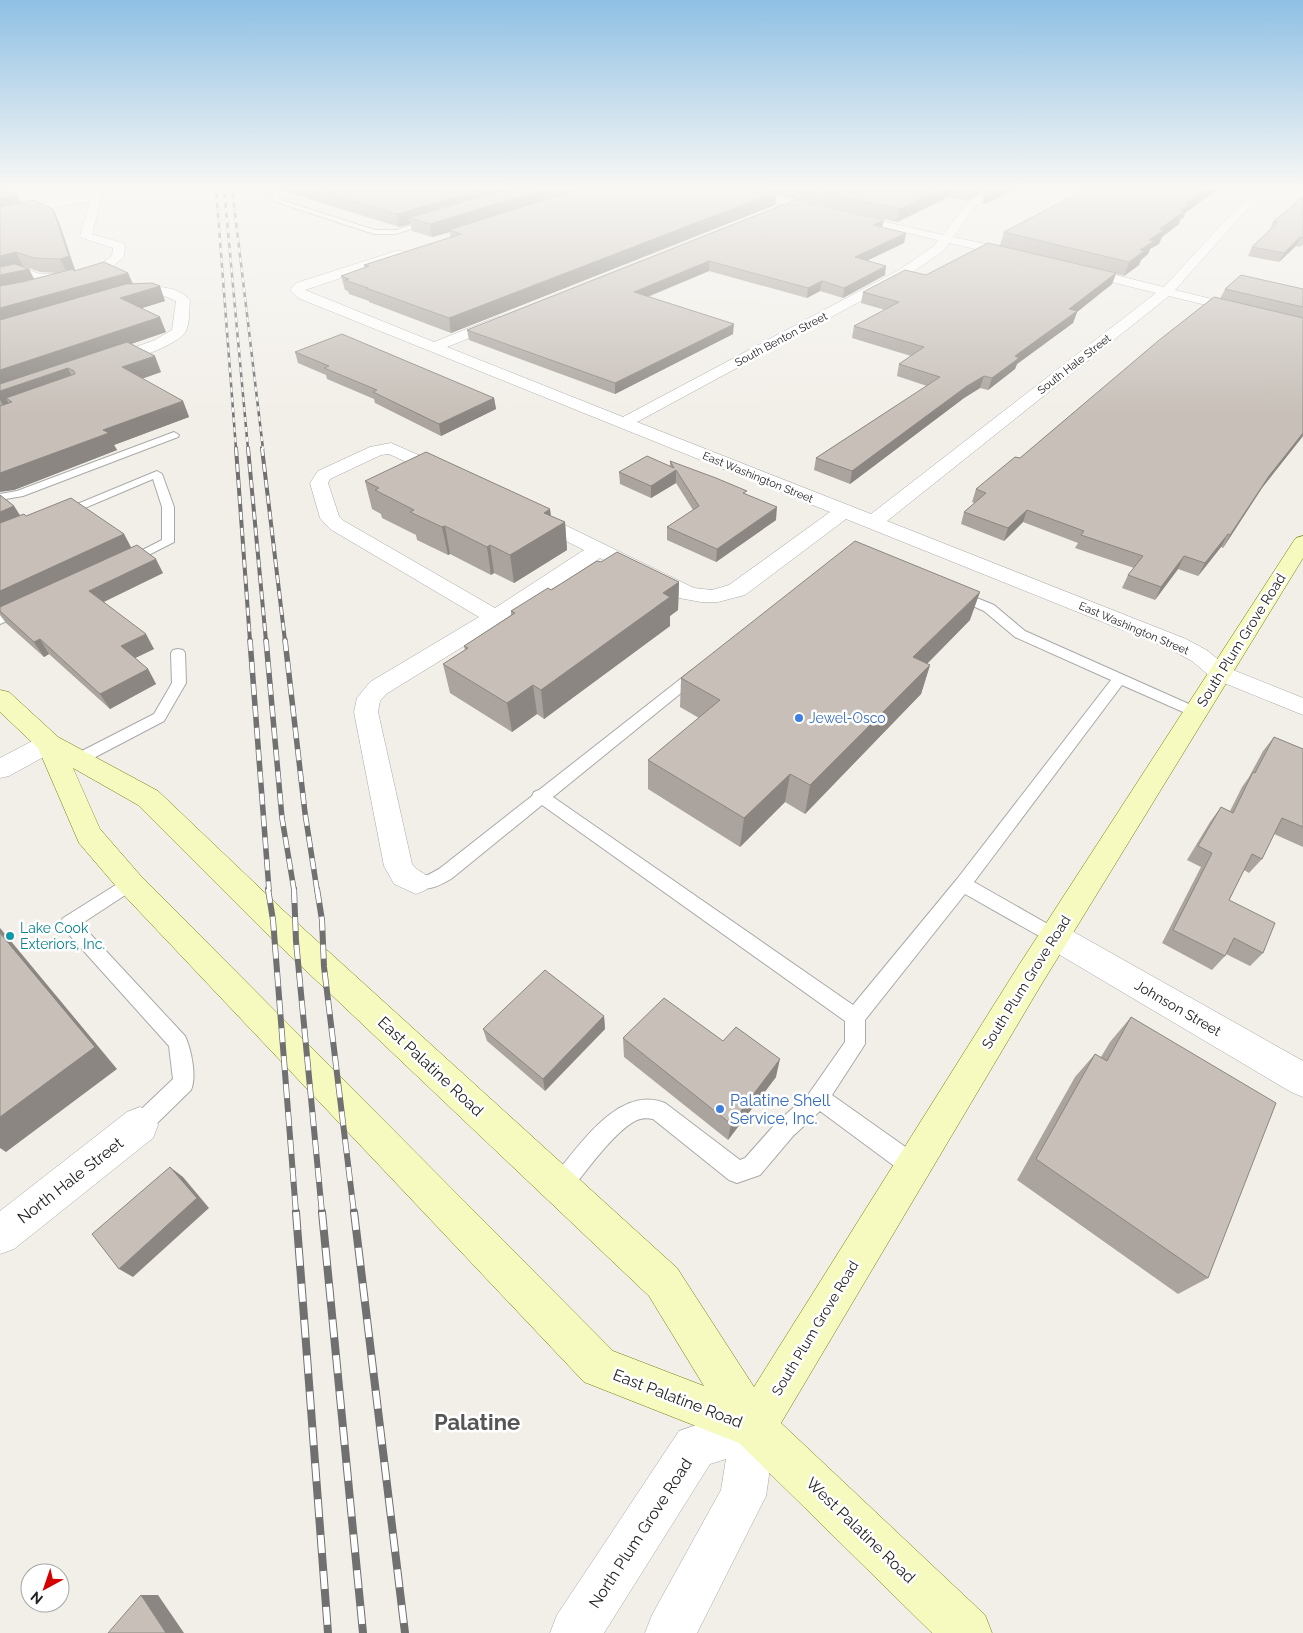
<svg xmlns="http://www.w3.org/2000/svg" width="1303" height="1633" viewBox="0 0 1303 1633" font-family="Raleway,sans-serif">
<rect width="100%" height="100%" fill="#f2efe9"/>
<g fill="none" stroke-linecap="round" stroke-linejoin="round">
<defs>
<g id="service">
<path d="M270,188H276L278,197L281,200L375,230H396L432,219L435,221L396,234H374L277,202L272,198Z"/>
<path d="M174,432L179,435L178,437L23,496L0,500V494L17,491Z"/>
<path d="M157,471L162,474L174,507V542L131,564H123L121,561L162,540V507L153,479L66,516L62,517L56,514L58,512Z"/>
<path d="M957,590L994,605L1025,631L1200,709L1202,712L1200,715H1190L1122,685L974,882L1060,931L1063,936L1060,941L1054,944L1048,941L965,894L865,1020V1044L832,1095L921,1158L924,1166L921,1174L913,1177L905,1174L820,1111L793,1136L760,1175L737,1183L729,1180L653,1119C648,1118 642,1118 637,1120C615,1130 584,1174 568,1194L560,1197L552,1194L549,1186L552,1178C579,1147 618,1084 665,1103L740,1160L745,1158L777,1122L808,1095L845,1042V1021L542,805L451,879C437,887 426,892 410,887L407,882L410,877L428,875L439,869L532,796L534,792L539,790L692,670H702L704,673L702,676L553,797L853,1005L957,879L1111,680L1015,637L984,611L953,597L951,594L953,591Z"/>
<path d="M23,605L29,609L28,612L0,624V615Z"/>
<path d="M178,649L183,650L185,653L186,683L164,721L84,763L79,764L74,763L71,759L74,755L154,714L172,683L171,653L173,650Z"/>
<path d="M130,876L136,878L139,883L136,888L81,924L185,1036C191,1049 197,1076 191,1090L148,1132L140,1135L132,1132L129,1125L132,1118L173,1079L169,1046L63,928L60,923L63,918Z"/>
</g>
<g id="minor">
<path d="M18,188H32L62,200L92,196L94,188H104L92,234L123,243L125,246L124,257L107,271L74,282H38L22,276L0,282V274L23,268L40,274L75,273L99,265L112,256L113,248L82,238L80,236L90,202L61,206L0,220V214L50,202Z"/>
<path d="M717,188H735L943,235C959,214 975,186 1003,188L977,205L953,237L1022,252L1024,255L1022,258L1018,259L949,243L942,252L907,276L637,422L871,514L1156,293L1075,273L1073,270L1075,267L1079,266L1164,287L1255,188H1283L1303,192V198L1264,190L1175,290L1303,321V329L1169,296L887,521L1186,639L1208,651L1228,668L1303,698V715L1212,678L1192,661L1170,649L846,519L745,595L718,602H701L679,598L600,558L503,622L386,694L380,701L378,712L412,864C417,872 425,871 431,882L426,890L416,894L394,884L384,866L354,712L357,698L370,682L479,617L330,529L320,518L310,483L318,471L370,447L391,443L453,470L456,474L453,478L447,479L441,478L389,454L381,455L330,479L328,483L339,516L344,521L495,608L584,550L526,521L523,517L526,513L533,511L540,513L694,588L712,590L729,585L830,512L298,298L290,290L296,283L396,251H404L406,254L404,257L305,290L434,342L497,317H507L509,320L507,323L447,347L623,417L899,270L934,246L938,240L722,191Z"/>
<path d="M147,287C161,286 180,288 190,300C189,310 190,322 186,331C180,345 116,368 102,364L99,361L102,358L153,341L172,330L176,301L162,295L147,294L124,299L117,295L119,292Z"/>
<path d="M49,734L58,737L62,743L58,749L9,776L0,778V758L40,737Z"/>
<path d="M1054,923L1065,927L1303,1061V1097L1291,1092L1043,945L1039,936L1043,927Z"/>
<path d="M140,1107L153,1112L158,1125L153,1138L14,1249L0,1254V1211L127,1112Z"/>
</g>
<path id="tertiary" d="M754,1405L770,1411L776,1427L766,1496L697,1633H645L652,1615L721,1490L726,1459L710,1464L604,1633H550L557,1615L679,1431Z"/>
<path id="secondary" d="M1303,536V558L1041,985L781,1423L985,1615L992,1633H932L739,1443L584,1382L120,891L79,843L38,748L0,712V690L9,692L58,737L158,791L284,911L677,1268L754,1387L1019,965L1293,542L1296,538ZM73,768L138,805L262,929L649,1296L704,1386L613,1351L140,875L100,829Z"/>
</defs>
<use href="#service" stroke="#a9a9a9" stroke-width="2"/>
<use href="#minor" stroke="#a9a9a9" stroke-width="1"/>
<use href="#tertiary" stroke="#a9a9a9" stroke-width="1"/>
<use href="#secondary" stroke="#707d05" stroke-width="1"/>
<use href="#service" fill="#fff" fill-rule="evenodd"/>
<use href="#minor" fill="#fff" fill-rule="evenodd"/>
<use href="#tertiary" fill="#fff" fill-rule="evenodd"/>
<use href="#secondary" fill="#f7fabf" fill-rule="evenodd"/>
<defs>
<g id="rail-far4">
<path d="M216,188L236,449"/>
<path d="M224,188L248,449"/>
<path d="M232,188L263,449"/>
</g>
<g id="rail-far3">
<path d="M236,448L250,641"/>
<path d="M248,448L266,641"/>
<path d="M262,448L285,641"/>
</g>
<g id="rail-far2">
<path d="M250,640L269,890"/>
<path d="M266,640L282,818L294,890"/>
<path d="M285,640L305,813L317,890"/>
</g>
<g id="rail-far1">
<path d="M268,889L273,920L296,1213"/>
<path d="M294,889L296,941L322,1213"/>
<path d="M317,889L322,920L324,967L354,1213"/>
</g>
<g id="rail">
<path d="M296,1212L328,1633"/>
<path d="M322,1212L363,1633"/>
<path d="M354,1212L405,1633"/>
</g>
</defs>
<use href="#rail-far4" stroke="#707070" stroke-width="2.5"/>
<use href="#rail-far3" stroke="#707070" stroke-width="4"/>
<use href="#rail-far2" stroke="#707070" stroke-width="5.5"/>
<use href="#rail-far1" stroke="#707070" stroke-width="6"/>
<use href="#rail" stroke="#707070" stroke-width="8"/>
<use href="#rail-far4" stroke="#fff" stroke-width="2" stroke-dasharray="5" stroke-linecap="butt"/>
<use href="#rail-far3" stroke="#fff" stroke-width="2.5" stroke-dasharray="8" stroke-linecap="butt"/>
<use href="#rail-far2" stroke="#fff" stroke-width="4" stroke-dasharray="11" stroke-linecap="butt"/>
<use href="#rail-far1" stroke="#fff" stroke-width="4.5" stroke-dasharray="14" stroke-linecap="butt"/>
<use href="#rail" stroke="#fff" stroke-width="6" stroke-dasharray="18" stroke-linecap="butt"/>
</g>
<g fill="#aba49e" fill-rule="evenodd">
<path d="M0,188H16L5,189L21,203L59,222L75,270L128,273L133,284L165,301L142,308L166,332L131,344L161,372L142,379L183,401L189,417L114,445L117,450L14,490L0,405ZM23,266L40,272L58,273L34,279L29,269Z"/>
<path d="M279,188H1018L984,204H982L985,191L991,188L983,190L968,201L949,197L897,222L776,195L775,205L451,333L369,302V301L349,294L348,291L345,290L341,276L365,268L364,265L450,237V232L432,237L412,231L410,224L399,227L280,190Z"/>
<path d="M1075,188H1219L1185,213L1184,217L1180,220L1179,224L1162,237L1159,244L1150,249L1148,254L1141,260L1139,265L1124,276L1116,274L1112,284L1077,312L1073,323L1017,364L1015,369L988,390L980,388L964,398L850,484L814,470L816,458L927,386L897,376L899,364L911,356L852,338L854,326L885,310L861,303L863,292L926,275L1000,245L1004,232L1078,194Z"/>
<path d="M1303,197V244L1300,247L1296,246L1279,262L1248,256L1252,247L1270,230L1273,222Z"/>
<path d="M795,200L883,228L906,233L904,243L867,260L885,275L843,298L820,291L807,298L709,271L648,297L733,334L615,394L469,340L467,330Z"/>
<path d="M1225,289H1303V436L1262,488L1223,548L1221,547L1198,576L1178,569L1155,600L1122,588L1128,575L1134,568L1075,548L1078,543L1023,522L1004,541L961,524L964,512L975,503L972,502L976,489L1020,458L1220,299Z"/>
<path d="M295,352L494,398L496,409L441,436L375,403L374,399L327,379L326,375L298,363Z"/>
<path d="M670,461L746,494L776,520L716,562L667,540V527L693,510L676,483L651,498L620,484L619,472L670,466Z"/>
<path d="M365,481L550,509L551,516L565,522L567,550L514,583L494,573L491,575L450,554L448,555L417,540L416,535L382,518L381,514L372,509Z"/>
<path d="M0,495L14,506L20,515L26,516L124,534L131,548L163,573L104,602L154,649L135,658L148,669L156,684L110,709L49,654L44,657L6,623L0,615Z"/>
<path d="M601,562L679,582L678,610L670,616V626L544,719L537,714L512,732L450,693L443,664L465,650L464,646L511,615V611Z"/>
<path d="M970,620L927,664L930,665L921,694L805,814L785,802L740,847L648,789V760L699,718L680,707L681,678Z"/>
<path d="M1274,737L1303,749V847L1274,834L1262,859L1249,873L1244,870L1229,900L1263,953L1250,966L1226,954L1225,956L1212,970L1162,943L1201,867L1187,860L1210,822L1221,807L1230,811L1242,787L1249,777L1263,751Z"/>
<path d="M604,1016L605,1029L545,1091L487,1041L483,1029Z"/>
<path d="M1131,1017L1208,1278L1178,1294L1017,1180L1075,1077L1095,1054L1101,1057L1110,1042Z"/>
<path d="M623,1038L723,1041L776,1077L728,1140L624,1057Z"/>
</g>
<g fill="#8b8681">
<path d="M486,188H528L409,218L410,224L399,227L397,214Z"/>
<path d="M548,188H587L449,230L450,232L432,237L430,224Z"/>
<path d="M944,188H950L949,197L897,222L900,209Z"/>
<path d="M971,188H991L983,190L968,201Z"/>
<path d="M995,188H1018L984,204L987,192Z"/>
<path d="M1208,188H1219L1185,213L1184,217L1180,220L1179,224L1162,237L1159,244L1150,249L1148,254L1141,260L1139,265L1124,276L1129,262L1149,240L1185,204Z"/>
<path d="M776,192L775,205L451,333L449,318Z"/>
<path d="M17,194L23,207L0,212V198Z"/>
<path d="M53,209L59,222L75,270L67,273L60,259Z"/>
<path d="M884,220L882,229L873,225Z"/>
<path d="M906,233L904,243L854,267L855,257Z"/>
<path d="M1300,237L1296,246L1279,262L1284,253Z"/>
<path d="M16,252L23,266L0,272V256Z"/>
<path d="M709,261V271L634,302V292Z"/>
<path d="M886,266L885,275L843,298L844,288Z"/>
<path d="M29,269L36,283L0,291V275Z"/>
<path d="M128,273L134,287L0,325V308Z"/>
<path d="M1116,273L1112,284L1077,312L1073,323L1017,364L1015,369L988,390L992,378L1015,356L1069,309Z"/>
<path d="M822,281L820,291L807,298L808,288Z"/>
<path d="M160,286L165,301L126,313L120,298Z"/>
<path d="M160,317L166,332L0,389V370Z"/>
<path d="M734,324L733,334L615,394V383Z"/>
<path d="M155,356L161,372L129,383L122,367Z"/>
<path d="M68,368L75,384L12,402L6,398L10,406L5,408L0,400V391Z"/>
<path d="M984,376L980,388L964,398L850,484L852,471L967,386Z"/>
<path d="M494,398L496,409L441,436L439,424Z"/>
<path d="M183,401L189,417L114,445L117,450L14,490L0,492V473L103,430Z"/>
<path d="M1303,433V436L1262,488L1223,548L1230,535L1269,476Z"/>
<path d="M676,470V483L651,498V486Z"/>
<path d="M14,506L25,524L0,534V512Z"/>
<path d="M777,507L776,520L716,562L717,549Z"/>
<path d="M550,509L552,530L565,522L567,550L514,583L510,555L544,513Z"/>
<path d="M1027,510L1023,522L1004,541L1008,528Z"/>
<path d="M445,526L450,554L448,555L442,527Z"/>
<path d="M124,534L133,551L0,611V591Z"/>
<path d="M1228,534L1221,547L1198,576L1205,563Z"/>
<path d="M490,545L494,573L491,575L487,547Z"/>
<path d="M1184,556L1178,569L1155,600L1161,587Z"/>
<path d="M156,559L163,573L97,605L89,591Z"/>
<path d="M679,582L678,610L670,616V626L544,719L541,690L663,593Z"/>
<path d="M980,592L970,620L905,686L913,657Z"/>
<path d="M146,634L154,649L129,661L121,646Z"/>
<path d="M40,639L49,654L44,657L34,642Z"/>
<path d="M930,665L921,694L805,814L810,785Z"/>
<path d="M148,669L156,684L110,709L100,694Z"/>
<path d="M533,685L537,714L512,732L507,703Z"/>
<path d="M790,774L785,802L740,847L744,818Z"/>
<path d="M0,928L117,1069L6,1152L0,1148Z"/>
<path d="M604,1016L605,1029L545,1091L543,1079Z"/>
<path d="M780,1059L776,1077L728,1140L731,1124Z"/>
<path d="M170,1167L183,1177L209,1208L133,1277L119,1269Z"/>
<path d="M141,1595H158L184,1633H166Z"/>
</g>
<g fill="#c7bfb8" stroke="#8b8681">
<path d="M0,188H3L17,194L0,198Z"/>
<path d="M310,188H486L397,214Z"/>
<path d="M509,188H548L430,224L409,218Z"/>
<path d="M582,188H756L776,192L449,318L366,288H368L345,280L349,279L341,276L369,266L364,265L461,234L449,230Z"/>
<path d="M800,188H944L900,209Z"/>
<path d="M991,188H995L987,192L985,191Z"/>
<path d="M1085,188H1208L1185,204L1189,205L1180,210L1184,211L1160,229L1164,230L1149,240L1154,241L1140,250L1144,251L1129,262L1004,232L1086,189Z"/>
<path d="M1303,197V238L1300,237L1284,253L1252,247L1278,222H1273Z"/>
<path d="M33,200L53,209L69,256L60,259L34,258L16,252L0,256V207Z"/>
<path d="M795,200L884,220L873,225L906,233L855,257L886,266L844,288L822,281L808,288L709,261L634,292L734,324L615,383L467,330Z"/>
<path d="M988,243L1116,273L1069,309L1077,311L1015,356L1019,358L992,378L984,376L967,386L852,471L816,458L940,377L899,364L924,347L854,326L899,302L863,292L905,270L926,275Z"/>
<path d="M104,262L128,273L0,308V286L22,282L73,269L74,271Z"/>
<path d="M15,264L29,269L0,275V267Z"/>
<path d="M1241,275L1303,289V307L1225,289Z"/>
<path d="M152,283L160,286L120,298L160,317L0,370V320L126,284Z"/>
<path d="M1214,297L1303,318V433L1269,476L1230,535L1228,534L1205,563L1184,556L1161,587L1128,575L1143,556L1081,535L1084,531L1027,510L1008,528L964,512L986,493L976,489L1015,457L1020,458L1158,341Z"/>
<path d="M342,334L494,398L439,424L373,392L377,390L324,368L329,366L295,352Z"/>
<path d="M127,342L155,356L122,367L183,401L103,430L109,433L0,473V406L12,402L6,398L75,374L74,371L68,368L0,391V384Z"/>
<path d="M426,452L550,509L544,513L565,522L510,555L490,545L487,547L445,526L442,527L410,512L414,510L375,490L379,488L365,481Z"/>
<path d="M647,456L674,468L670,461L716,478L747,491L743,493L777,507L717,549L667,527L699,506L676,470L651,486L619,472Z"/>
<path d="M0,495L14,506L0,512Z"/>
<path d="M71,498L124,534L0,591V523L24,514L26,516Z"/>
<path d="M855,541L980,592L913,657L930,665L810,785L790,774L744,818L648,760L720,700L681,678Z"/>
<path d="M137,545L156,559L89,591L146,634L121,646L148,669L100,694L40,639L34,642L0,611V607Z"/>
<path d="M617,552L679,582L663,593L670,597L541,690L533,685L507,703L443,664L468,648L464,646L515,613L511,611L548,588L551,590L597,561L601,562Z"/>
<path d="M1274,737L1303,749V827L1282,818L1262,859L1252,854L1229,900L1275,923L1263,953L1234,938L1225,956L1173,930L1212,853L1198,846L1221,807L1233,813L1253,772L1255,773Z"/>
<path d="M0,933L95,1047L0,1117Z"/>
<path d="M545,970L604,1016L543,1079L483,1029Z"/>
<path d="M664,998L723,1041L736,1027L780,1059L731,1124L623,1038Z"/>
<path d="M1131,1017L1276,1103L1208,1278L1036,1159L1095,1054L1107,1061Z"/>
<path d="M170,1167L197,1198L119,1269L92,1234Z"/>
<path d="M141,1595L166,1633H108Z"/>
</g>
<linearGradient id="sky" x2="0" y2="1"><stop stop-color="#8fc0e4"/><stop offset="0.45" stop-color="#f9f8f5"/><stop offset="1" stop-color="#f9f8f5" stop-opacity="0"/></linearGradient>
<rect width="1303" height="416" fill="url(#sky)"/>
<g fill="#3f7fe0" stroke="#fff" stroke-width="2">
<circle cx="799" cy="718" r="5"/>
<circle cx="720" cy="1109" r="5"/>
</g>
<circle fill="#0f9aa8" stroke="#fff" stroke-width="2" cx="10" cy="936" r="5"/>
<g text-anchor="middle" stroke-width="5" stroke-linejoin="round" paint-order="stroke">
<g font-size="11" fill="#222" stroke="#fff">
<text transform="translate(781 339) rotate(-28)" y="4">South Benton Street</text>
<text transform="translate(1074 364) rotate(-38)" y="4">South Hale Street</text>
<text transform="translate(758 477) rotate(22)" y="4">East Washington Street</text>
<text transform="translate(1134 628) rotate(23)" y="4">East Washington Street</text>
</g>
<g font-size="14" fill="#222" stroke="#fff">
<text transform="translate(1241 640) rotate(-58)" y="5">South Plum Grove Road</text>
<text transform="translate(1026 982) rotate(-58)" y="5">South Plum Grove Road</text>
<text transform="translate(1178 1008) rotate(30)" y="5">Johnson Street</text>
<text transform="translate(815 1328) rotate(-59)" y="5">South Plum Grove Road</text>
</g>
<g font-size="14" fill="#366cbe" stroke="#fff" text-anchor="start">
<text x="809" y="723">Jewel-Osco</text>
</g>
<g font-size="14" fill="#0d838f" stroke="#fff" text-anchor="start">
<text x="20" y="933">Lake Cook<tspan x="20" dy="16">Exteriors, Inc.</tspan></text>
</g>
<g font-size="16" fill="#222" stroke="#fff">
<text transform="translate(431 1066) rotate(43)" y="6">East Palatine Road</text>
<text transform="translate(70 1180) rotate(-38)" y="6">North Hale Street</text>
<text transform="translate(678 1398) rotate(21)" y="6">East Palatine Road</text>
<text transform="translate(861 1530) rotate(44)" y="6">West Palatine Road</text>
<text transform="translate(640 1533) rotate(-57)" y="6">North Plum Grove Road</text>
</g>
<g font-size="16" fill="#366cbe" stroke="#fff" text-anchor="start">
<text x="730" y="1106">Palatine Shell<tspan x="730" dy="18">Service, Inc.</tspan></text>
</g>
<g font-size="22" font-weight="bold" fill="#555" stroke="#fff">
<text x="477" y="1430">Palatine</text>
</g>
</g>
<g transform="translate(45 1588) rotate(220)"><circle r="24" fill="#ffffff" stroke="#a7a7a7"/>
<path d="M0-4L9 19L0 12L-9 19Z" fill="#d40000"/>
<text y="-8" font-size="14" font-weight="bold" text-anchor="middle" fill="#222222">N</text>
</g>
</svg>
